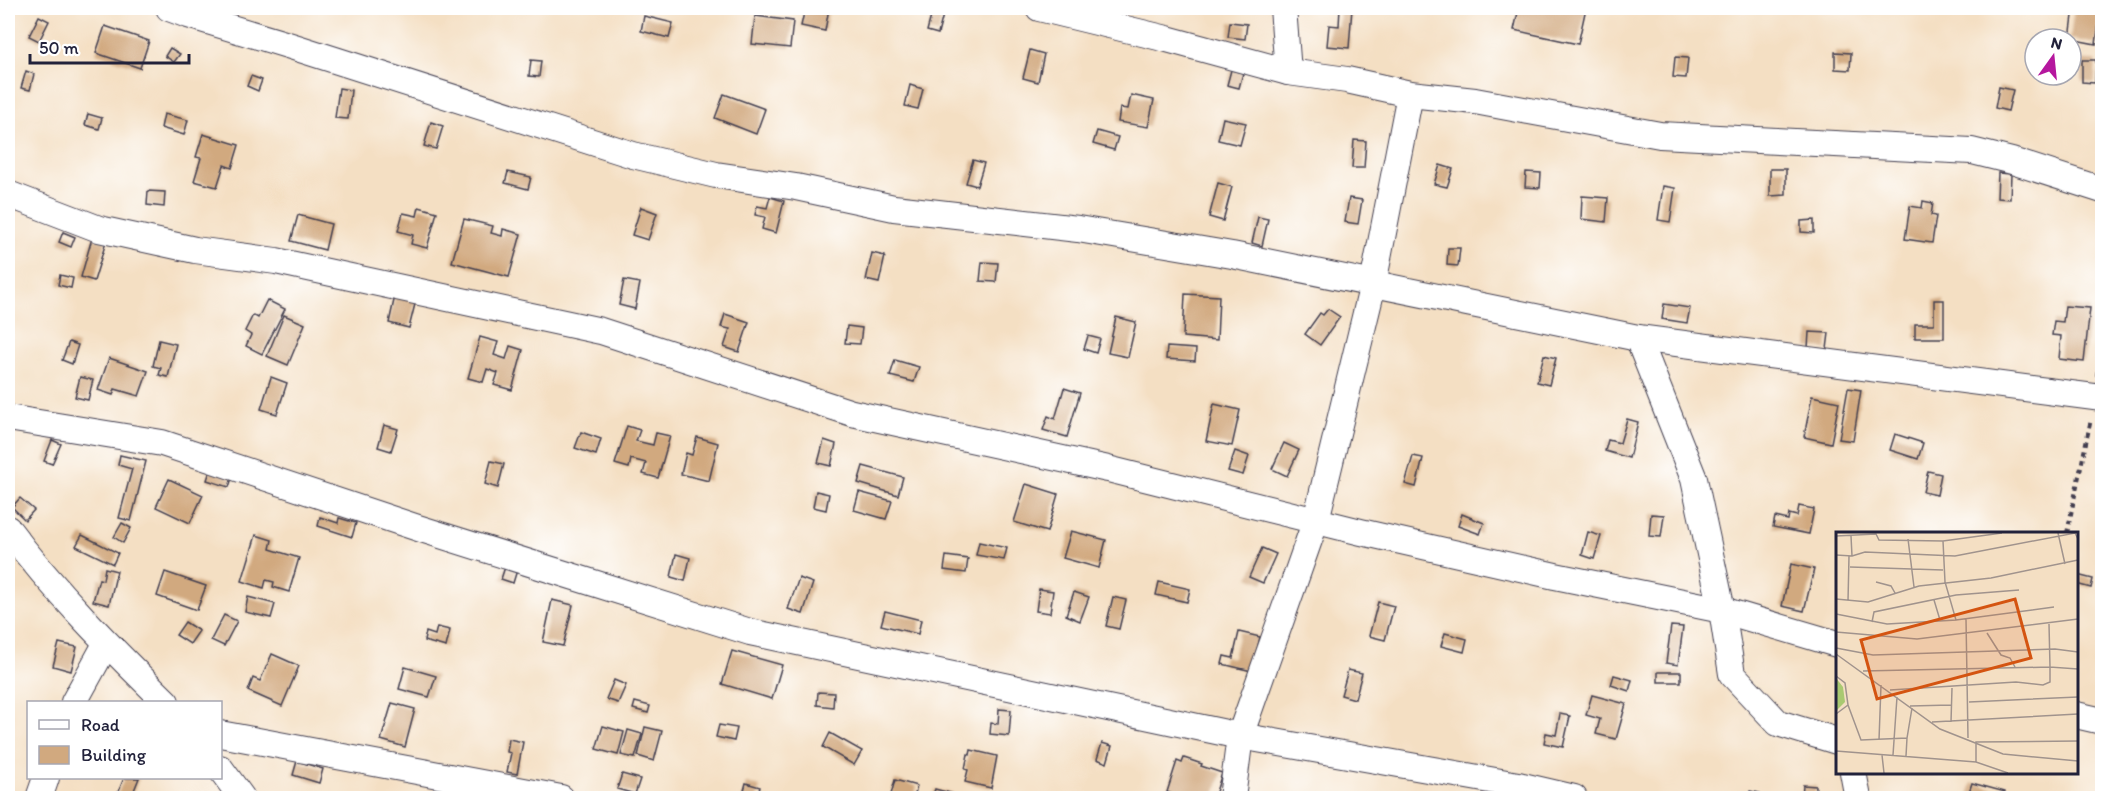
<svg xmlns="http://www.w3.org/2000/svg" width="2110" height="806" viewBox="0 0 2110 806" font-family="Itim,sans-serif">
<rect width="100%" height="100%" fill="#fff"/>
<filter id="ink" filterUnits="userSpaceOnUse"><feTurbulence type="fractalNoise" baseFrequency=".0167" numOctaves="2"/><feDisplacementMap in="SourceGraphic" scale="12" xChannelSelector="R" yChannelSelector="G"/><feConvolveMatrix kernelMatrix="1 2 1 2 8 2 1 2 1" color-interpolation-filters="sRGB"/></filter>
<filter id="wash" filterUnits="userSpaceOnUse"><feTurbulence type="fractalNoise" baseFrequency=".008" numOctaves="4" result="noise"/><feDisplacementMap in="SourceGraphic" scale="24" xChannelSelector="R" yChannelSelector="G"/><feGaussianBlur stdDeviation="1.35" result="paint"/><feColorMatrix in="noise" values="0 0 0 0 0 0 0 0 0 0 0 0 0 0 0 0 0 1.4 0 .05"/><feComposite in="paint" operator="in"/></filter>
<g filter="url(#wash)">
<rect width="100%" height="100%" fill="#f4dfc3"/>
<g id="blocks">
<g fill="#d1a97f">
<path d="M805,8H829L825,31L801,26Z"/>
<path d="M1340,8H1352L1349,48L1327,46L1329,25L1339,26Z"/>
<path d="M1519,8H1586L1578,44L1514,30Z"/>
<path d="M2074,8H2101L2096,44L2070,39Z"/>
<path d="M933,9L944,11L938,34L927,31Z"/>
<path d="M39,16L49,21L39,41L29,36Z"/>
<path d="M644,16L673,23L669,38L641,31Z"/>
<path d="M755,16L793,21L790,48L752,44Z"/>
<path d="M1230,22L1247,24L1245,39L1228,37Z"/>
<path d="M105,26L149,41L140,68L96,53Z"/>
<path d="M170,48L180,54L174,62L165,56Z"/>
<path d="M1030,50L1044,54L1038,82L1023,78Z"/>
<path d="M1835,52L1851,53L1850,70L1835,69Z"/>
<path d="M1675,57L1688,58L1686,78L1673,77Z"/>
<path d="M531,60L541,61L539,77L529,76Z"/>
<path d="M2082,60H2096L2095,83L2082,82Z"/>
<path d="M1231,70L1243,73L1239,88L1227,85Z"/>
<path d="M26,71L34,74L30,90L21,88Z"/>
<path d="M251,76L262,80L258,91L247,86Z"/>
<path d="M910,85L923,89L918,109L905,106Z"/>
<path d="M1999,87L2013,90L2008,111L1995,108Z"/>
<path d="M339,88L351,90L348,119L335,118Z"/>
<path d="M724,94L765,109L756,134L715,118Z"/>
<path d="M1131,95L1154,100L1148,127L1118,122L1120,108L1128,109Z"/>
<path d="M88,114L102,118L99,129L85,125Z"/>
<path d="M164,114L188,120L184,135L161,128Z"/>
<path d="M1223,118L1246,123L1240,145L1218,140Z"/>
<path d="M431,122L443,126L436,149L424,146Z"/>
<path d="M1097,131L1118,137L1114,150L1093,144Z"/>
<path d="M203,134L239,145L232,168L224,165L217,187L194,181L201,158L196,157Z"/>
<path d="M1354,140L1366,141L1364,168H1352Z"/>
<path d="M973,160L984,163L977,186L966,183Z"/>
<path d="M1440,165L1453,169L1447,187L1434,184Z"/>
<path d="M1770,169H1786V195L1770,196Z"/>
<path d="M508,172L531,177L528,189L505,183Z"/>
<path d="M1526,172L1541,173L1540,188L1525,187Z"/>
<path d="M1998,173L2011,174L2010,199L1997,198Z"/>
<path d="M1218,183L1232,187L1223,221L1209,217Z"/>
<path d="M1663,186L1675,188L1670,222L1658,220Z"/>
<path d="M148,191L165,192L164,207L147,205Z"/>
<path d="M1582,196L1608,198L1606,222L1581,219Z"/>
<path d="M770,197L784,201L776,233L762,229L765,217L755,215L757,206L767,208Z"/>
<path d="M1349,198L1362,200L1358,224L1345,222Z"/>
<path d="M1923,201L1933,203L1931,215L1936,216L1932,243L1905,239L1910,206L1922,208Z"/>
<path d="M419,207L437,212L427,248L411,244L413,235L398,231L403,213L417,216Z"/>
<path d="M641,207L657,213L648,240L632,235Z"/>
<path d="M298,215L331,224L325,250L291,241Z"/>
<path d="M1258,217L1268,219L1262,246L1252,243Z"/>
<path d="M464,219L493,226L491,233L502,236L503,229L521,234L509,277L452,262Z"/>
<path d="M1814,220V233L1801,232V221Z"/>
<path d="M63,232L75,237L71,247L59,242Z"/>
<path d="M92,238L106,242L94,281L81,277Z"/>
<path d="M1448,248H1460L1458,266L1447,265Z"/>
<path d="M872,253L885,256L879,283L866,280Z"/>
<path d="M982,262L998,263L996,282L980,281Z"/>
<path d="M60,275L73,278L71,288L58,285Z"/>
<path d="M624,280L640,283L635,309L619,305Z"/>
<path d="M396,291L417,296L409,328L389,323Z"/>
<path d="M1185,294L1219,296L1217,340L1183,337Z"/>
<path d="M267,300L285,309L262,354L246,346L251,335L245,331L253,315L258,318Z"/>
<path d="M1934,300H1944V338H1915V324H1934Z"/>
<path d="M1664,304L1690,308L1687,323L1662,319Z"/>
<path d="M2065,306L2090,308L2084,362L2059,359L2061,336L2052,335L2054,321L2063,322Z"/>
<path d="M1328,309L1340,317L1320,345L1305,334L1320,313L1323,315Z"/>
<path d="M725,314L749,322L739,352L724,347L730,329L721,327Z"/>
<path d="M284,315L305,324L288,365L267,356Z"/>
<path d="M1116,317L1136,322L1128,357L1108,353Z"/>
<path d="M847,326L862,328L860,344L845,343Z"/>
<path d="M1809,332L1829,333L1827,349L1808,348Z"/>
<path d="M1088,336L1100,339L1096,353L1084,349Z"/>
<path d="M480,337L498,342L494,355L506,359L510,346L523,350L512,390L494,385L498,373L487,369L483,382L468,378Z"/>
<path d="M159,340L176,344L168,377L159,375L161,368L153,366Z"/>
<path d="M69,342L78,345L72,364L62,360Z"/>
<path d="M1167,347L1196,349L1195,361L1166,359Z"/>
<path d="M1544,355L1556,358L1549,385L1537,382Z"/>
<path d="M109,358L148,371L139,396L115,389L113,395L98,390Z"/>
<path d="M895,360L919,367L914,382L890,376Z"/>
<path d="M80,377L93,380L88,400L75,397Z"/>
<path d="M271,377L287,383L277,414L261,409Z"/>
<path d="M1064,388L1080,393L1067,437L1043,430L1048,416L1055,419Z"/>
<path d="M1848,388L1861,390L1853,441L1839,439Z"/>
<path d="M1812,396L1839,402L1831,443L1804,437Z"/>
<path d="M1214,404L1240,410L1232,446L1206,441Z"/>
<path d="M1627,419L1638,422L1629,458L1605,451L1608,440L1620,443Z"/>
<path d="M384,425L398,429L391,451L378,447Z"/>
<path d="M627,426L640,430L636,441L653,445L656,433L670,436L658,478L643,474L646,463L631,459L629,468L615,464Z"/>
<path d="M581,432L601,439L596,455L575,448Z"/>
<path d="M1895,434L1923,443L1918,459L1890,450Z"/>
<path d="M697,437L718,443L709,481L681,474L686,453L692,455Z"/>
<path d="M52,440L61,444L52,464L44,461Z"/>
<path d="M824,440L836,444L831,466L818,463Z"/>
<path d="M1284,443L1299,450L1287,476L1272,469Z"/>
<path d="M1235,451L1249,456L1243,475L1228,471Z"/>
<path d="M120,455L146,461L131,521L119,518L132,469L118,465Z"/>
<path d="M1413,456L1423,458L1416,487L1405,484Z"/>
<path d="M491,461L504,464L498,488L485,484Z"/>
<path d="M863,466L903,477L898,495L858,483Z"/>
<path d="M210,471L232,478L229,487L207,480Z"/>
<path d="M1928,471L1941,474L1937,495L1923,492Z"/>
<path d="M169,479L203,495L190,523L156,507Z"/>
<path d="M1026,484L1058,494L1047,532L1014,522Z"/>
<path d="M816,491L829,494L826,510L813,507Z"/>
<path d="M859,492L892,501L886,519L854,510Z"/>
<path d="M20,498L34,510L25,520L12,507Z"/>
<path d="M1799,506L1814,509L1809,534L1773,527L1775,517L1788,520L1789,514L1797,516Z"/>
<path d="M1462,514L1484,523L1480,534L1458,526Z"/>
<path d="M1651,514L1664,515L1661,537L1649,536Z"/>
<path d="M320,517L338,523L339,518L356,523L352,537L318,526Z"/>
<path d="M122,523L131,528L123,543L114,537Z"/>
<path d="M1071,531L1106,540L1099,568L1063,558Z"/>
<path d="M1588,532L1601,536L1594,559L1582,555Z"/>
<path d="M82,535L118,553L113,564L76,546Z"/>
<path d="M256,535L272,540L270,549L299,558L289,592L273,587L274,582L266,580L264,588L242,581Z"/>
<path d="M979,542L1007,548L1004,560L976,555Z"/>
<path d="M1262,548L1276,554L1263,583L1249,577Z"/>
<path d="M676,554L690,558L685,581L671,577Z"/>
<path d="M946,556L968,559L966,573L944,570Z"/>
<path d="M1791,564L1814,569L1804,611L1782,606Z"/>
<path d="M505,567L517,570L513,583L501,579Z"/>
<path d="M105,568L117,571L109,605L93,601L99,579L103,580Z"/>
<path d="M165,572L206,586L197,610L157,596Z"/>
<path d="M2077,575L2093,579L2091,588L2076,584Z"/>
<path d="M799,578L813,583L803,614L788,609Z"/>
<path d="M1159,582L1190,589L1187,602L1156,595Z"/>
<path d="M1039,589L1053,591L1050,613L1036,611Z"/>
<path d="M1074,592L1089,597L1080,621L1066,615Z"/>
<path d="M248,597L275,604L271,618L245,612Z"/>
<path d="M1113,597L1126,600L1119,629L1106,626Z"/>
<path d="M552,600L573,605L563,646L543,642Z"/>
<path d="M1378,602L1394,606L1385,640L1369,636Z"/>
<path d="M885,611L921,620L918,634L881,625Z"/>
<path d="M224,615L237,621L224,646L211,640Z"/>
<path d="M185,622L199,631L190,644L176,635Z"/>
<path d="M1671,626L1683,627L1678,665L1666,663Z"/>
<path d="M437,627L450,630L446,647L424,641L426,632L435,635Z"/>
<path d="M1239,632L1260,637L1252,671L1222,664L1224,656L1233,658Z"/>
<path d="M1445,633L1467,639L1464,652L1441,646Z"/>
<path d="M59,643L77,647L71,671L53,666Z"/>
<path d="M732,651L782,665L772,699L722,684Z"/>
<path d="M272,654L299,666L282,706L248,691L253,678L260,681Z"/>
<path d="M405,667L436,676L429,697L399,689Z"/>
<path d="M1348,670L1362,673L1355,699L1341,695Z"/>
<rect x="1658" y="672" width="23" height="10"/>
<path d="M1614,675L1632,680L1629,691L1611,685Z"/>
<path d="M614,680L626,685L618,703L606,699Z"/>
<path d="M818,692L834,693L833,707L817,705Z"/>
<path d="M1592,695L1626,704L1616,739L1596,734L1600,719L1586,715Z"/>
<path d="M635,702L650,706L648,713L633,709Z"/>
<path d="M392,703L415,709L405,747L381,740Z"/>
<path d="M999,709L1011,710L1009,736L990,734L991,723L998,724Z"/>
<path d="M1560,714L1570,716L1563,747L1544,743L1546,733L1556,735Z"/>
<path d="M719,725L737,728L734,741L716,737Z"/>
<path d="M603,726L624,732L618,755L596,749Z"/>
<path d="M645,727L662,731L654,761L638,756Z"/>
<path d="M628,730L642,734L635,758L621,755Z"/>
<path d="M830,733L862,751L854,765L823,747Z"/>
<path d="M509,739L523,742L517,774L507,772L511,753L507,752Z"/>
<path d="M1102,743L1112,746L1107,763L1097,759Z"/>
<path d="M971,750L997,756L991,788L965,782L968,770L965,769L968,754L970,755Z"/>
<path d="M1184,758L1202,764L1201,766L1222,773L1214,798H1171L1172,794L1167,792L1177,761L1182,763Z"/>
<path d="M297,761L323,769L319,783L293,775Z"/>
<path d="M622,774L640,779L635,794L617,789Z"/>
<path d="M124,778H139L131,798L117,795Z"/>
<path d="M895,780L917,786L914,798L905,796L904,798H890Z"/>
<path d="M746,783L760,787L757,798H742Z"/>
<path d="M1972,783L2005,792L2003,798H1967Z"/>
<path d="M1803,785L1816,786L1815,798L1802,796Z"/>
<path d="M935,789L969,798H932Z"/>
<path d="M1750,791L1760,793L1759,798H1737L1738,792L1749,794Z"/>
</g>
</g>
</g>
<g filter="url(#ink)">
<use href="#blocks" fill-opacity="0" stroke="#423e4f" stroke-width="1.5"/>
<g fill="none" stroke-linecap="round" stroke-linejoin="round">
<defs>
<g id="minor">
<path d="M169,8L185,14L291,46L633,155L716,175L796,187L894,208L1078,229L1232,255L1638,338L2102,398"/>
<path d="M1039,8L1167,39L1288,72L1283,8"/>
<path d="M1288,72L1347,80L1410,94L1475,101L1660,135L1972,151L2012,161L2102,190"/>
<path d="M8,194L99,229L195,250L276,261L601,331L852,413L1108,469L1361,532L1555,576L1722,610L1837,644"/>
<path d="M1638,338L1694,479L1722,610L1732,674L1778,723L1837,741"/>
<path d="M8,418L162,443L418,528L750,632L1240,736L1518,785L1574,798"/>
<path d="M8,529C55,592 110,647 166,702"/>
<path d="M74,702L106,644"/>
<path d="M2076,715L2102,721"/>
<path d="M220,734L561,798"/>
<path d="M220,768L242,798"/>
<path d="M1853,772L1858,798"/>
<path d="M39,798L46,778"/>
<path d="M1232,798L1240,736L1316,520L1373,284L1410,94"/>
</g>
</defs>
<use href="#minor" stroke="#423e4f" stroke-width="28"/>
<g stroke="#423e4f" stroke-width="4" stroke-dasharray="4.5 4.5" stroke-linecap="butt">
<path d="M2097,376L2102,332"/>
<path d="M2067,533L2091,419"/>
</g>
<use href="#minor" stroke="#fff" stroke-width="26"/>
</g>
</g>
<g transform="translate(1836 532)">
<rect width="242" height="242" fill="#f4dfc3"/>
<path d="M0,146L7,155L9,170L0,179Z" fill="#a9c971"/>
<path fill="none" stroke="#a0938d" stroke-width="1.5" d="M222,1L229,32M0,4L40,2L43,8L107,9L166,1M72,7L78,55M0,23L16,24L15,4M16,24L29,20L119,24L239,1L242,7M14,35L107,38M40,50L55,54L59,61M0,67L32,70L83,54L155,46L242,28M98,68L104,88M12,69L13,24M0,82L51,92L120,88L109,50L107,9M130,87L132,206M120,88L218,75M36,90L38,80L120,63L183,58M0,100L81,107L242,87M151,101L165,123L174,126L179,135M0,116L37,123L219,117L242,120M0,122L104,197L167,222L242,229M27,139L214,135L213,92M0,144L9,151L12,173L0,182M54,158L180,150L207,153L214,150V135L242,137M133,170L242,165M12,173L25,208L71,206L76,176M74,174L115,173M96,190L242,182M115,190L116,156M43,208L45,153M0,219L140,230L172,241M46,223L48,241M57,223L61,165M70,224L71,206M140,230V210L242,209"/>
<path fill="#d45411" fill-opacity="0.15" stroke="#d45411" stroke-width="3" d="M179,67L195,126L41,167L25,108Z"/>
<rect width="242" height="242" fill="none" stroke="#22223b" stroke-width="3"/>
</g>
<rect width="2110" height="806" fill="none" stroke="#fff" stroke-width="30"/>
<rect x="27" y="701" width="195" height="78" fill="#ffffff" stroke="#a7a7b1" stroke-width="1.5"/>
<rect x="39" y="720" width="30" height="9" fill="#ffffff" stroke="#a7a7b1" stroke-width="1.5"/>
<text x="81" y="731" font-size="18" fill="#22223b">Road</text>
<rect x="39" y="746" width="30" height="18" fill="#d1a97f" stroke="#a7a7b1" stroke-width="1.5"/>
<text x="81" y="761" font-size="18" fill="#22223b">Building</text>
<g transform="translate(2053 57) rotate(15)"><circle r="28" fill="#ffffff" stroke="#a7a7b1" stroke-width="1.5"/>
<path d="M0-4.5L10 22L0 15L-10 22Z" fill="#b5179e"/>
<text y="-9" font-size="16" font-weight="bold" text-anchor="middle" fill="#22223b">N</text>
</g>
<path d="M30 54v9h159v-9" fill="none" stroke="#22223b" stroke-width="3"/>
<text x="39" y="54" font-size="18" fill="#22223b" stroke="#ffffff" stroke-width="4.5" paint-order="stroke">50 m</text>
</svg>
